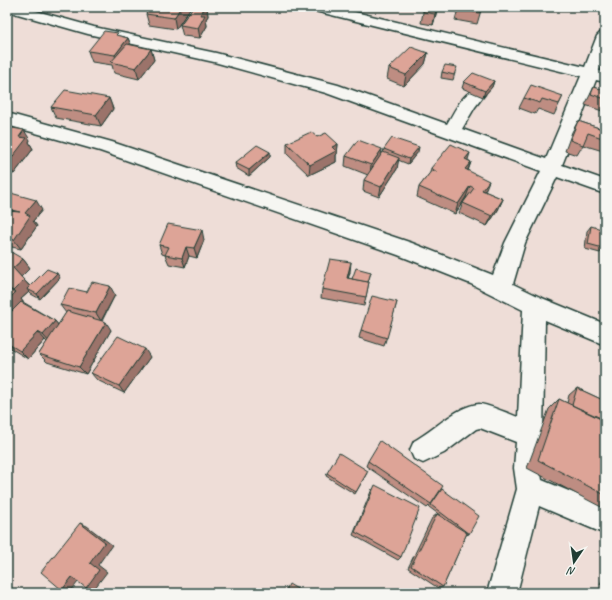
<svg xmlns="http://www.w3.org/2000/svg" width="612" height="600" viewBox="0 0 612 600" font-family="Caveat,sans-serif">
<rect width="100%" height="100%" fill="#eeddd7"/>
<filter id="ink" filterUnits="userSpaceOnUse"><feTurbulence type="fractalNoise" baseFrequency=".025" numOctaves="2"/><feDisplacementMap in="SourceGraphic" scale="8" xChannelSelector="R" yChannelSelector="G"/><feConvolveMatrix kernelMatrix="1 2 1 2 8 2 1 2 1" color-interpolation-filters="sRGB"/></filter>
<g filter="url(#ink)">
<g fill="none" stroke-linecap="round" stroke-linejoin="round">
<defs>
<path id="minor" d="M7,7H22L94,27L216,53L338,85L447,124C455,111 465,86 483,90L485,94L475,107L462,129L546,159L581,76L311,10L309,7H334L585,67L597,36L600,33L605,31V56L599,71L605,72V82L596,80L562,165L605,180V194L557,177L525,243L513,284L542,298L605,324V345L545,320L543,434L540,468L542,480L605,506V534L539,506L517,593H487L517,489L514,468L516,442L480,428L476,429L444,453L423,463L414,459L410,450L414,441C433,431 458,405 479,404C486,404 510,414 518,417L523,310L471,284L398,255L100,151L7,125V113L112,142L412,243L493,275L505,243L541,171L326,93L214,62L88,34L7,11Z"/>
</defs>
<use href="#minor" stroke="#1f3d34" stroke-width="3"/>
<use href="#minor" fill="#f6f6f2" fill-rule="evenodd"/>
</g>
<g fill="#be8d82" stroke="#1f3d34">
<path d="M151,7H191L176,29L149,25L146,14Z"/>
<path d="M193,7H207L208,16L206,19L207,26L200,38L183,36L180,25Z"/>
<path d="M424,7H438L433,25L421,23Z"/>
<path d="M482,7L477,24L455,20L458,9Z"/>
<path d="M119,36L128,38L131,45L151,49L154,60L139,79L114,73L112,65L92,62L88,51Z"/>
<path d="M428,53L425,64L404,86L387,79L389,68Z"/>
<path d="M442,72L455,73L453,80L441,78Z"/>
<path d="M494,81L492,87L483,97L462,88L464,82Z"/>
<path d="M594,87L603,90L605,87V112L585,105Z"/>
<path d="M563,96L554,115L538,109L535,114L519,108L524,98Z"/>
<path d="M109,98L113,109L101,126L56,118L51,107Z"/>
<path d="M578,121L605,130V148L603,151L583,145L577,155L565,151L572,132Z"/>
<path d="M7,127L30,140L29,142L33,149L14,174L7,173Z"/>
<path d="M317,137L338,144L337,154L336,155V162L309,175L287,154V143Z"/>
<path d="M384,149L418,152L408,164L398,160L397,169L379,197L363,191L364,180L368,175L345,166L346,156L382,154L383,153Z"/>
<path d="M270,152V157L249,176L236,168L235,163Z"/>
<path d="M468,160L471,162L468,171L484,191L503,199L498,210L487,226L459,213L463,203L467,197H466L455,214L417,197L419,187L430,173L431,168Z"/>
<path d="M7,192L42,210L33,221L37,226L21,249L7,246Z"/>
<path d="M591,226L603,248L600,253L585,249L587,231Z"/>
<path d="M204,240L197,258L189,256L185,267L169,264L165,255L162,254L159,245Z"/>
<path d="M7,256L23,259L30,268L21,277L30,286L60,278L40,299L31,294L29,292L21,299L23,302L55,321L58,325L66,313L60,305L87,292L115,295L102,321L111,330L86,374L47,362L39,354L47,342L45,340L28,359L7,346Z"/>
<path d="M350,272L348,278L352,279L371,272L368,282H369L364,306L321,298L322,289Z"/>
<path d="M397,302L384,346L359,338L361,330Z"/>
<path d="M150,357L124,393L97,380L91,373Z"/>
<path d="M577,388L605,401V509L527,468L549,409L559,399L567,403L569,395Z"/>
<path d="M368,461L442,489L469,534L466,535L443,587L438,588L408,568L432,518L437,514L445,519L429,507L430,505L427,508L366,466Z"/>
<path d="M327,473H367L355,494L326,476Z"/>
<path d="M372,489L401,557L398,560L353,535Z"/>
<path d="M605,575V586L600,584Z"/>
</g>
<g fill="#9b736a" stroke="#1f3d34">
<path d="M181,7H191L176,29L174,18Z"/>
<path d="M205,7H207L208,16L206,19L207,26L200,38L198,28L200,15Z"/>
<path d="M437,7H438L433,25L435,14Z"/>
<path d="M128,38L132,48L117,64L115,55Z"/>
<path d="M151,49L154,60L139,79L136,68Z"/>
<path d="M428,53L425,64L404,86L406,75Z"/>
<path d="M494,81L492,87L483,97L485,91Z"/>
<path d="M109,98L113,109L101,126L96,115Z"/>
<path d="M24,130L30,140L29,142L33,149L14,174L7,164L19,137Z"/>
<path d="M338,144L337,154L336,155V162L309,175L310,165L332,147Z"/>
<path d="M419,147L418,152L408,164L409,159Z"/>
<path d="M382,149L381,159L370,175L371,165Z"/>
<path d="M270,152V157L249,176V170Z"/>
<path d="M470,153L467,163L465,159Z"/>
<path d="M399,158L397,169L379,197L381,187Z"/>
<path d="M471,162L467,172L465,169Z"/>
<path d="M489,181L485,191L482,190Z"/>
<path d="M470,186L466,197L455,214L458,204Z"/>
<path d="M503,199L498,210L487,226L492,216Z"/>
<path d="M36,200L42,210L33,221L37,226L21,249L14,240L25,213Z"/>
<path d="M202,230L204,240L197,258L194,248Z"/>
<path d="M186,247L189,256L185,267L182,258Z"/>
<path d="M23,259L30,268L21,277L13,268Z"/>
<path d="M351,262L350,272L346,287L347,278Z"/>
<path d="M57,273L60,278L40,299L37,294Z"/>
<path d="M24,280L32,289H27L29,292L21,299L23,302L7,317V301L15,293L13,291Z"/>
<path d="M110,286L115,295L101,321L96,313Z"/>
<path d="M55,321L62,330L50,343L43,335Z"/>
<path d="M106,322L111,330L86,374L79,367Z"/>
<path d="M38,332L45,340L28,359L20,351Z"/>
<path d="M145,349L150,357L124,393L119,386Z"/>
<path d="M80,523L87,526L112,545L98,565L107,572L94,589L86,588L90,563Z"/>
<path d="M72,577L81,578L71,591L62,590Z"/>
</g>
<g fill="#dda497" stroke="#1f3d34">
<path d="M151,7H181L174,18L146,14Z"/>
<path d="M193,7H205L200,15H205L198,28L180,25Z"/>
<path d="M424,7H437L435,14L423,12Z"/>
<path d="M458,7H482L480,13L458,9Z"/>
<path d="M104,31L118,33L116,35L128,38L115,55L88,51Z"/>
<path d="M127,44L151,49L136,68L111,62Z"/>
<path d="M411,47L428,53L406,75L389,68Z"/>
<path d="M445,65L457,67L454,75L442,72Z"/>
<path d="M473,73L494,81L485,91L464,82Z"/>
<path d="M531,85L563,96L559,104L542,99L540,103L524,98Z"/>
<path d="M594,87L604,90L605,89V99L591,94Z"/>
<path d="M65,90L109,98L96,115L51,107Z"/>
<path d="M578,121L605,130V139L588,133L583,145L570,140Z"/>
<path d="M7,127L24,130L19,137L27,138L7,164Z"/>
<path d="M311,132L317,137L326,133L338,144L332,147L336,151L310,165L287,143Z"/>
<path d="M392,138L419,147L409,159L384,149Z"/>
<path d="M358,140L382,149L371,165L346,156Z"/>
<path d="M451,144L470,153L465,159L471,162L465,169L489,181L482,190L503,199L492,216L463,203L474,188L470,186L458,204L419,187L432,170L437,172L431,168Z"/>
<path d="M257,145L270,152L249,170L235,163Z"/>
<path d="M383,152L399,158L381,187L364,180Z"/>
<path d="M7,192L36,200L25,213L30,216L14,240L7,238V211L20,212L7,209Z"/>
<path d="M168,224L202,230L194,248L186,247L182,258L165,255L169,247L159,245Z"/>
<path d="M591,226L605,230L603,248L588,244Z"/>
<path d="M11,252L23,259L13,268L24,280L13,291L7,287V256Z"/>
<path d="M330,259L351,262L347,278L369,282L366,297L322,289Z"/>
<path d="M356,268L371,272L368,282L352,279Z"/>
<path d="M47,269L57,273L37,294L27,289Z"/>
<path d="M92,282L110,286L96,313L60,305L69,288L87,292Z"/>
<path d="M7,288L15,293L7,301Z"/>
<path d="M372,296L397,302L387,338L361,330Z"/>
<path d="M21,302L55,321L43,335L38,332L20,351L7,343V316Z"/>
<path d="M67,311L106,322L79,367L39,354Z"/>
<path d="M118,336L145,349L119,386L91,373Z"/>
<path d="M577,388L605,401V420L572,405Z"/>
<path d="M559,399L605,421V495L538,460Z"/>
<path d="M380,441L443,486L431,504L368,461Z"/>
<path d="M339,453L368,471L356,492L327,473Z"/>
<path d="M375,485L420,508L401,557L355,532Z"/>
<path d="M442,489L479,516L469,534L431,505Z"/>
<path d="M437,514L467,533L443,587L411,566Z"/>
<path d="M80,523L105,542L90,563L99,570L86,588L72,577L62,590L41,572Z"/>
<path d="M289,584L304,593H285Z"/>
</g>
</g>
<rect width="612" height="600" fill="none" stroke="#f6f6f2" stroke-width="24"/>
<rect x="12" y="12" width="588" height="576" fill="none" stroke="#1f3d34" stroke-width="1.5" filter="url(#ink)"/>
<g transform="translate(574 562) rotate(193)" stroke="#f6f6f2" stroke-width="3" paint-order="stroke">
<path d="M0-3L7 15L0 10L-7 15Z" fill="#1f3d34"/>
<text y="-6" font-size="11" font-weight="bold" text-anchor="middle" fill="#1f3d34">N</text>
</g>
</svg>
